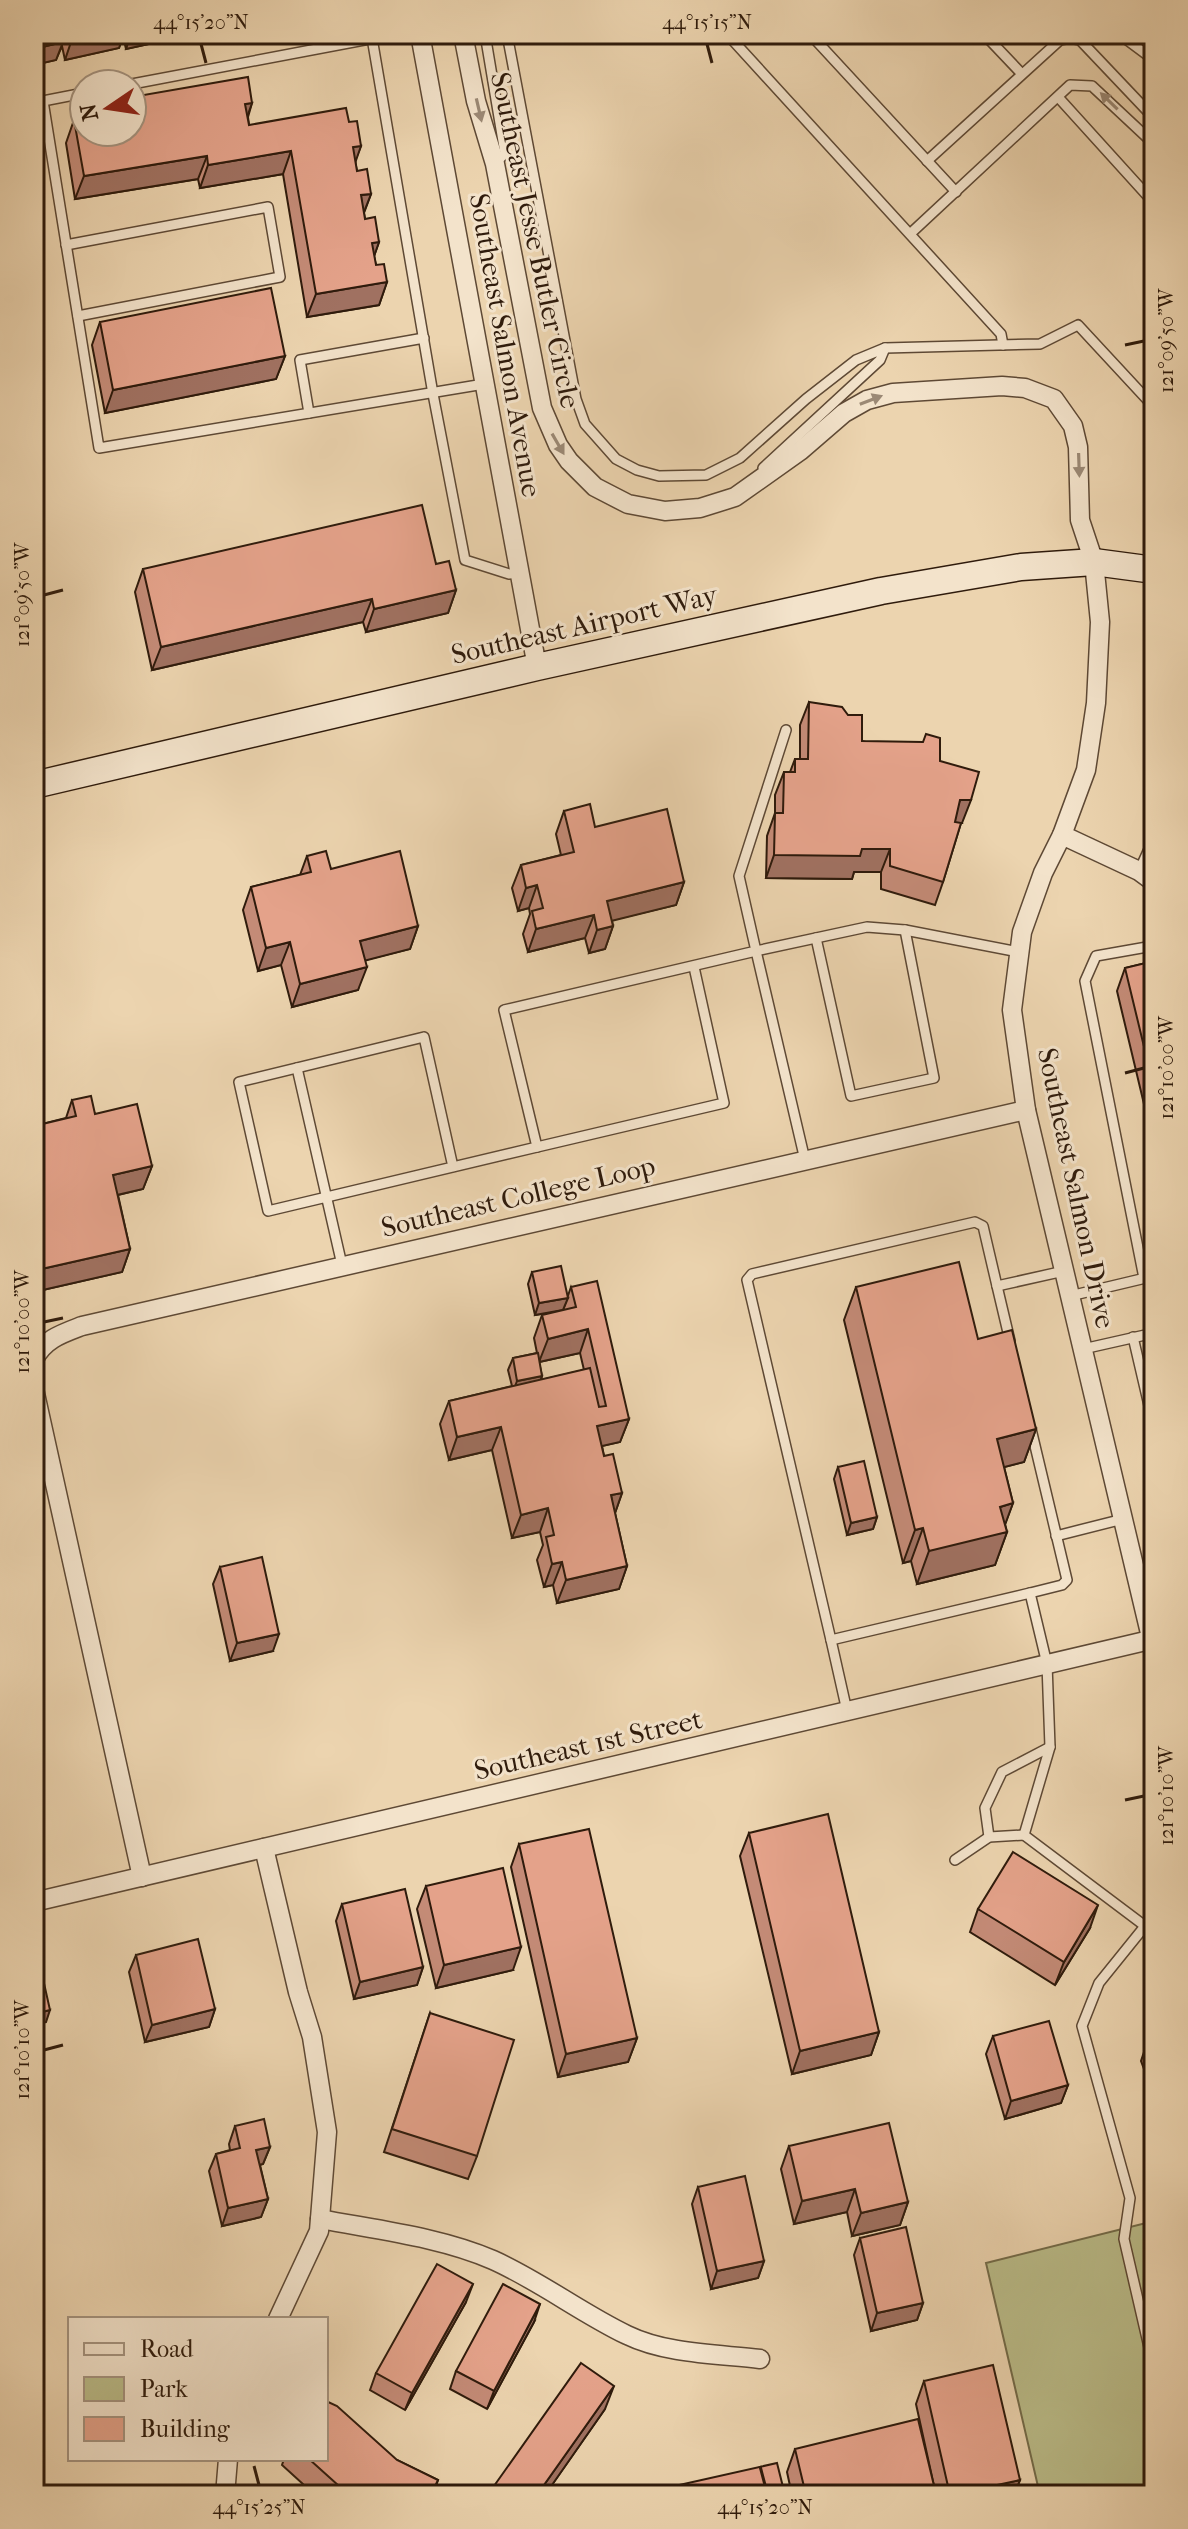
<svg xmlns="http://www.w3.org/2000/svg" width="1188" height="2529" viewBox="0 0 1188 2529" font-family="'IM FELL French Canon',serif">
<rect width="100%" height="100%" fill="#ecd4af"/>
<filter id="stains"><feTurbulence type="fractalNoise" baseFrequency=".0025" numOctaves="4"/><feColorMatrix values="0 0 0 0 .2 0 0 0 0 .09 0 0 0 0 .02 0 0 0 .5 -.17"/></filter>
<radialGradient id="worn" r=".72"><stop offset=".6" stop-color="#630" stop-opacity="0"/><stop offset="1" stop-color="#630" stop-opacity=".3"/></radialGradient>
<path fill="#babc89" stroke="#746c4a" stroke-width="2" d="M1154,2221V2495H1040L986,2263Z"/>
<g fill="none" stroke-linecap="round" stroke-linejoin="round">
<defs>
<g id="service">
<path d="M485,34L505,153L495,164"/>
<path d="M507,34L576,399L585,424L616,459L637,470L659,476L706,475L740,458L806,399L856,360L885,348L1040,344L1078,325L1154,407"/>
<path d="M727,34L1001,334L1003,345"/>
<path d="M810,34L956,192"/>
<path d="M984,34L1021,73"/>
<path d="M1119,34L1154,60"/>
<path d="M372,38L433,394L465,560L509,574L519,573"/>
<path d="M132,84L396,34"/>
<path d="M84,93L43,101L99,448L484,384"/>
<path d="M1058,97L1154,203"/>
<path d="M927,161L1060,40L1070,38L1080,40L1154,118"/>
<path d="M911,233L1070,85L1092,86L1154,144"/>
<path d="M66,245L268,207L280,277L78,316"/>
<path d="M309,413L300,360L424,338"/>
<path d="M763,468L880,360L885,348"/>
<path d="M1139,871L1154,838"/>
<path d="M816,938L851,1096L934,1078L905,930"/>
<path d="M297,1068L342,1265"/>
<path d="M537,1147L724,1103L694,967"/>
<path d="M805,1160L756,951L867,927L905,930L1019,952"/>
<path d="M453,1167L424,1037L239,1082L268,1211L537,1147L504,1010L756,951L739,876L786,730"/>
<path d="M1144,1278L1085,981L1096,956L1147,947L1154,948"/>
<path d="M1070,1296L1154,1276"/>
<path d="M1133,1337L1154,1427"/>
<path d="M1010,1341L997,1286L1064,1271"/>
<path d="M1083,1349L1154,1333"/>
<path d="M1031,1429L1067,1580L1062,1585L1030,1593L1047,1664L1050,1747L1024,1835L1145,1926"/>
<path d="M1056,1536L1123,1519"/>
<path d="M831,1640L747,1280L752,1274L975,1222L983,1226L997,1286"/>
<path d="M847,1711L831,1640L1030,1593"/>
<path d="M989,1837L985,1808L1002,1772L1050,1747"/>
<path d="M955,1860L989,1837L1024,1835"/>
<path d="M1154,1923L1145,1926L1099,1983L1082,2026L1130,2198L1124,2239L1154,2369"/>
</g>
<g id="minor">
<path d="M420,34L537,667"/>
<path d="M463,34L476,101L495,164L542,408L558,445L569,461L595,487L628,504L665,511L700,508L735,497L800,451L844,413L867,400L893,393L1002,386L1025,388L1054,399L1073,426L1078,447L1080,520L1094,562L1100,622L1096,703L1086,770L1062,835L1043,873L1022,932L1012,1010L1026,1110L1154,1650"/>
<path d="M1062,835L1139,871L1154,882"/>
<path d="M34,1359C45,1339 61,1334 82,1326L1026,1110"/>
<path d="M34,1389L142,1877"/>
<path d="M264,1848L298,1992L312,2037L327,2132L319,2231L278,2319"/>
<path d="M34,1902L1154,1639"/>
<path d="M320,2219C377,2230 440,2237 493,2260C540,2281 581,2313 627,2335C666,2354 717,2354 760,2359"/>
<path d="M225,2495L228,2459"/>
</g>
<path id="secondary" d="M34,785L537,667L881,591L1021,567L1094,562L1154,570"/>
</defs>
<use href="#service" stroke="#5e4935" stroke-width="12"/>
<use href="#minor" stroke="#5e4935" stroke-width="21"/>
<use href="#secondary" stroke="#2f1b0c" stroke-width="29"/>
<use href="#service" stroke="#f3e3cb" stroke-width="9"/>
<use href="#minor" stroke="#f3e3cb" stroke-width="18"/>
<use href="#secondary" stroke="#f3e3cb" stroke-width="26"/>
</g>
<g fill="#c48b77" stroke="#2f1b0c" stroke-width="2" fill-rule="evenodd">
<path d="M34,34H182L181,37L126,49L123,36L119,48L65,60L62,46L56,60L34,65Z"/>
<path d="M252,103L248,117L249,125L349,122L361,146L355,161L357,171L371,194L364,213L365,219L379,242L374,256L376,265L387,282L379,305L307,317L283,174L200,188L198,179L75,199L66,143L74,120L80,119L84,108V132Z"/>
<path d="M100,322L285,356L276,379L105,413L92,345Z"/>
<path d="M436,564L456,590L448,613L366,632L363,622L152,670L135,592L143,569Z"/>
<path d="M809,702L862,741L940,761L962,823H961L943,882L935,905L881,889V872H854L852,879L766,878L767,836L775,813V795L784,772H790L795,759H800V725Z"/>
<path d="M564,811L595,827L684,882L676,905L612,920L613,926L605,949L589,953L585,938L528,952L523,934L530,914L529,908L518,911L512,888L521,865L561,855L556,834Z"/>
<path d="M307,856L331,869L418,926L410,949L365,960L358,990L292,1007L281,965L258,971L243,910L251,887L300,875Z"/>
<path d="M1154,961V1146L1117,991L1125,968Z"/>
<path d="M72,1100L95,1114L152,1166L143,1189L118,1195L130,1249L122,1272L34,1292V1126L66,1118Z"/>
<path d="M532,1272L568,1298L563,1310L535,1315L528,1284Z"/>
<path d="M571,1287L629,1419L620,1442L602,1446L604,1456L622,1493L615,1513L627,1566L619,1589L557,1603L553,1585L544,1587L537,1560L543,1545L540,1532L512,1538L492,1450L449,1460L440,1424L449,1401L512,1386L508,1370L513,1358L537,1353L534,1338L542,1315L563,1310ZM580,1353L584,1370L541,1380L542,1376L539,1362Z"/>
<path d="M856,1287L978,1339L1036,1429L1024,1462L1004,1467L1013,1503L1005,1524L1007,1532L995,1565L917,1584L911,1561L903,1563L844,1320Z"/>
<path d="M838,1467L877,1517L873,1529L847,1535L834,1479Z"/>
<path d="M220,1567L273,1651L230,1661L213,1584Z"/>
<path d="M749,1833L879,2032L871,2055L792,2074L740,1856Z"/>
<path d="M519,1844L637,2038L628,2062L558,2077L511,1867Z"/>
<path d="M426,1886L513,1970L436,1988L417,1909Z"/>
<path d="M342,1904L423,1967L417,1985L354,1999L336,1921Z"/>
<path d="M978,1909L1090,1928L1055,1985L970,1932Z"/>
<path d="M136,1955L215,2009L209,2027L145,2042L129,1972Z"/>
<path d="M430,2013L477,2156L468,2179L384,2152Z"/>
<path d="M993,2036L1068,2085L1061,2103L1005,2119L986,2054Z"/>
<path d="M1154,2041V2096L1141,2061L1147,2043Z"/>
<path d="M235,2126L270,2147L263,2164L260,2165L268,2199L261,2217L222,2226L209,2171L216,2154L230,2150L229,2144Z"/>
<path d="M789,2146L908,2202L900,2225L852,2236L847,2212L794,2224L781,2169Z"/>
<path d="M698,2187L764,2261L758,2278L711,2289L692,2204Z"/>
<path d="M860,2238L923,2303L917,2320L871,2331L854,2255Z"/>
<path d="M466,2302L405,2410L370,2390L376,2373Z"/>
<path d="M534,2322L487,2409L450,2389L456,2371Z"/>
<path d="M924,2381L1020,2480L1014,2495H936L916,2404Z"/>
<path d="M605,2409L549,2489L558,2495H491L494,2486Z"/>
<path d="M795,2449L936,2495H792L787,2472Z"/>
<path d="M284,2459L397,2460L438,2480L433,2495H315L282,2465Z"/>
</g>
<g fill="#a07161" stroke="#2f1b0c" stroke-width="2">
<path d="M109,34H124L119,48L65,60L71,42Z"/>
<path d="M131,34H182L181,37L126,49Z"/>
<path d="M63,42L56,60L34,65V49Z"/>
<path d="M252,103L244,126L245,104Z"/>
<path d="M361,146L353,169V147Z"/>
<path d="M291,151L283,174L200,188L208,165Z"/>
<path d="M207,156L198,179L75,199L84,176Z"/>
<path d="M371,194L362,217L361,195Z"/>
<path d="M379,242L371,265L372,243Z"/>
<path d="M387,282L379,305L307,317L316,294Z"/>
<path d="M285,356L276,379L105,413L113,390Z"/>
<path d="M456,590L448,613L366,632L374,609Z"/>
<path d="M372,599L363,622L152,670L161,647Z"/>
<path d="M960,800H971L962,823H952Z"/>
<path d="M862,849H890L881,872H854L852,879L766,878L774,855Z"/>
<path d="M684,882L676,905L599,924L607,901Z"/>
<path d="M537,885L529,908L518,911L526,888Z"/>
<path d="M594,915L585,938L528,952L536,929Z"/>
<path d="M418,926L410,949L352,964L360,941Z"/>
<path d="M613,926L605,949L589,953L597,930Z"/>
<path d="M290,942L281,965L258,971L266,948Z"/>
<path d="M367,967L358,990L292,1007L300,984Z"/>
<path d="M152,1166L143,1189L104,1198L113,1175Z"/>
<path d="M130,1249L122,1272L34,1292V1278L37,1270Z"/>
<path d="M568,1298L563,1310L535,1315L539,1303Z"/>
<path d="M588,1329L580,1353L539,1362L548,1339Z"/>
<path d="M542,1376L538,1387L513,1392L517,1381Z"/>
<path d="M629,1419L620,1442L589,1449L597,1426Z"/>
<path d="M501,1427L492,1450L449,1460L457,1437Z"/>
<path d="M1036,1429L1024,1462L985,1472L997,1439Z"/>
<path d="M622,1493L614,1516L611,1495Z"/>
<path d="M1013,1503L1002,1533L1007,1532L995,1565L917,1584L929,1551L1000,1507Z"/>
<path d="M548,1508L540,1532L512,1538L521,1515Z"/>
<path d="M877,1517L873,1529L847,1535L851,1523Z"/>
<path d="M923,1528L911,1561L903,1563L915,1530Z"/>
<path d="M562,1562L553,1585L544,1587L552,1564Z"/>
<path d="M627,1566L619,1589L557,1603L566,1580Z"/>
<path d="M279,1634L273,1651L230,1661L237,1643Z"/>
<path d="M1098,1905L1090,1928L1055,1985L1064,1962Z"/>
<path d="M521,1947L513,1970L436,1988L444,1965Z"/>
<path d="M423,1967L417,1985L354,1999L360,1982Z"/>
<path d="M215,2009L209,2027L145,2042L152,2025Z"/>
<path d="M50,2010L46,2022L34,2024V2014Z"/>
<path d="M879,2032L871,2055L792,2074L800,2051Z"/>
<path d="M637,2038L628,2062L558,2077L566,2054Z"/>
<path d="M1068,2085L1061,2103L1005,2119L1011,2101Z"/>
<path d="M270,2147L263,2164L250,2167L256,2150Z"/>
<path d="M855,2189L847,2212L794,2224L802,2201Z"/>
<path d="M268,2199L261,2217L222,2226L228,2208Z"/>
<path d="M908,2202L900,2225L852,2236L861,2213Z"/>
<path d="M764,2261L758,2278L711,2289L717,2271Z"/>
<path d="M473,2284L466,2302L405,2410L412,2393Z"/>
<path d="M923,2303L917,2320L871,2331L877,2313Z"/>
<path d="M540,2304L534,2322L487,2409L494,2391Z"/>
<path d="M614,2386L605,2409L545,2495L544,2485Z"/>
<path d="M1020,2480L1014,2495H953Z"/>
</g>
<g fill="#e4a28a" stroke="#2f1b0c" stroke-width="2">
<path d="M34,34H61L63,42L34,49Z"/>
<path d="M69,34H109L71,42Z"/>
<path d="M248,77L252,103L245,104L249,125L346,108L349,122L357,121L361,146L353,147L357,171L367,169L371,194L361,195L365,219L375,217L379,242L372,243L376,265L384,264L387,282L316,294L291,151L208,165L207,156L84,176L74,120L84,119V132H132V97Z"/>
<path d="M271,288L285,356L113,390L100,322Z"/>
<path d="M422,505L436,564L449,561L456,590L374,609L372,599L161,647L143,569Z"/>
<path d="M809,702L842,707L848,715H862V741L923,742L926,734L940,738V761L979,772L971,800H960L955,822L961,823L943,882L890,866V849H862L860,856L774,855L775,813H783L784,772H795V759H808Z"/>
<path d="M590,804L595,827L667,809L684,882L607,901L613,926L597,930L594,915L536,929L532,911L543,908L537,885L526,888L521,865L574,852L564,811Z"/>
<path d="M326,851L331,869L400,851L418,926L360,941L367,967L300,984L290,942L266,948L251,887L311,872L307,856Z"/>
<path d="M1154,961V1088L1125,968Z"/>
<path d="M91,1096L95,1114L137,1104L152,1166L113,1175L130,1249L37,1270L34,1258V1126L76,1116L72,1100Z"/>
<path d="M959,1262L978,1339L1012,1330L1036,1429L997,1439L1013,1503L1000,1507L1007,1532L929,1551L923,1528L915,1530L856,1287Z"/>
<path d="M561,1266L568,1298L539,1303L532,1272Z"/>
<path d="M597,1281L629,1419L597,1426L604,1456L613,1454L622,1493L611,1495L627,1566L566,1580L562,1562L552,1564L546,1537L554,1535L548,1508L521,1515L501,1427L457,1437L449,1401L590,1368L599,1407L606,1406L588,1329L548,1339L542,1315L576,1307L571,1287Z"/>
<path d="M538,1353L542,1376L517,1381L513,1358Z"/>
<path d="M864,1461L877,1517L851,1523L838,1467Z"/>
<path d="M262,1557L279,1634L237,1643L220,1567Z"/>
<path d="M828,1814L879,2032L800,2051L749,1833Z"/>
<path d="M589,1829L637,2038L566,2054L519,1844Z"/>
<path d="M1013,1852L1098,1905L1064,1962L978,1909Z"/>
<path d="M503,1868L521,1947L444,1965L426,1886Z"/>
<path d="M405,1889L423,1967L360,1982L342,1904Z"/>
<path d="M198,1939L215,2009L152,2025L136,1955Z"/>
<path d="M39,1961L50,2010L34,2014V1962Z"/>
<path d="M430,2013L514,2040L477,2156L392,2129Z"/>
<path d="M1049,2021L1068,2085L1011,2101L993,2036Z"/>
<path d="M1154,2041V2061L1147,2043Z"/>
<path d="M264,2119L270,2147L256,2150L268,2199L228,2208L216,2154L240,2148L235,2126Z"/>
<path d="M889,2123L908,2202L861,2213L855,2189L802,2201L789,2146Z"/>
<path d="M745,2176L764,2261L717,2271L698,2187Z"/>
<path d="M906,2227L923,2303L877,2313L860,2238Z"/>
<path d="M437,2264L473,2284L412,2393L376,2373Z"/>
<path d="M503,2284L540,2304L494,2391L456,2371Z"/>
<path d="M581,2363L614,2386L544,2485L558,2495H507L494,2486Z"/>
<path d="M993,2365L1020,2480L950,2495L924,2381Z"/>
<path d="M326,2401L337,2406L397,2460L438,2480L431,2495H349L309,2459H326Z"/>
<path d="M918,2419L936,2494L806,2495L795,2449Z"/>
<path d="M777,2463L785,2495H659L657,2490Z"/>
</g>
<defs><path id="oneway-solid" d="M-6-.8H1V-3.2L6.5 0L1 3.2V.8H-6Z" transform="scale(2)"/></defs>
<g fill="#9b8975">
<use href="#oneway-solid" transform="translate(1109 101) rotate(-136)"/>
<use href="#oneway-solid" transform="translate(479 110) rotate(77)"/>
<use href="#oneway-solid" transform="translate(871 400) rotate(-21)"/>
<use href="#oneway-solid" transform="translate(558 444) rotate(60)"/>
<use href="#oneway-solid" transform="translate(1079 465) rotate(88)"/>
</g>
<path fill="none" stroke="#2f1b0c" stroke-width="3" d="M201,44L206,63M707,44L712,63M1125,345L1144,341M44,595L63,590M1125,1073L1144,1068M44,1322L63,1318M1125,1800L1144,1796M44,2050L63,2045M254,2466L259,2485M760,2466L765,2485"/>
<g text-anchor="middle" stroke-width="6" stroke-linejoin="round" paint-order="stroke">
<g font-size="28" fill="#2f1b0c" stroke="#f3e3cb">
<text transform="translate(536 240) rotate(78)" y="10">Southeast Jesse Butler Circle</text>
<text transform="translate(506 345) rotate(80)" y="10">Southeast Salmon Avenue</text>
<text transform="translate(584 624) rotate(-13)" y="10">Southeast Airport Way</text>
<text transform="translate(1077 1188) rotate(78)" y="10">Southeast Salmon Drive</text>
<text transform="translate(518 1196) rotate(-13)" y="10">Southeast College Loop</text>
<text transform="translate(588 1744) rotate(-13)" y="10">Southeast 1st Street</text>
</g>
</g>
<rect width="1188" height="2529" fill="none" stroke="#ecd4af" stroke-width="88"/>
<rect x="68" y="2317" width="260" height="144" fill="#f3e3cb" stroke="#a5937f" stroke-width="2"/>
<rect x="84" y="2343" width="40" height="12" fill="#f3e3cb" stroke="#a5937f" stroke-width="2"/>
<text x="140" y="2357" font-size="24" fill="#2f1b0c">Road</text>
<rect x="84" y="2377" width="40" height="24" fill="#babc89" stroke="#a5937f" stroke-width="2"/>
<text x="140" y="2397" font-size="24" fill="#2f1b0c">Park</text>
<rect x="84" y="2417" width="40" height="24" fill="#e4a28a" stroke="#a5937f" stroke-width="2"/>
<text x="140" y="2437" font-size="24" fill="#2f1b0c">Building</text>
<g transform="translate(108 108) rotate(257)"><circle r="38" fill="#f3e3cb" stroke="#a5937f" stroke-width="2"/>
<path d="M0-6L14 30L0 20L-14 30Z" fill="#8f2418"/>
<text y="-12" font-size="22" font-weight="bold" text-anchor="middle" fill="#2f1b0c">N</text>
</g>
<rect x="44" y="44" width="1100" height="2441" fill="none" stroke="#2f1b0c" stroke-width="3"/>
<g font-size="20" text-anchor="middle" fill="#2f1b0c">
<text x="201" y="29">44°15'20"N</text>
<text x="707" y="29">44°15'15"N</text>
<text transform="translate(1166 341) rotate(-90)" y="7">121°09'50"W</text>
<text transform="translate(22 595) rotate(-90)" y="7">121°09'50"W</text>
<text transform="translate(1166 1068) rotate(-90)" y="7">121°10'00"W</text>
<text transform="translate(22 1322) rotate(-90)" y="7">121°10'00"W</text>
<text transform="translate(1166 1796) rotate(-90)" y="7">121°10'10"W</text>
<text transform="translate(22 2050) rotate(-90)" y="7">121°10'10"W</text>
<text x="259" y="2514">44°15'25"N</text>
<text x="765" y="2514">44°15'20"N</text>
</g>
<rect width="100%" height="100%" filter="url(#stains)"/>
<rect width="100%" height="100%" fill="url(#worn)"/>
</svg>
